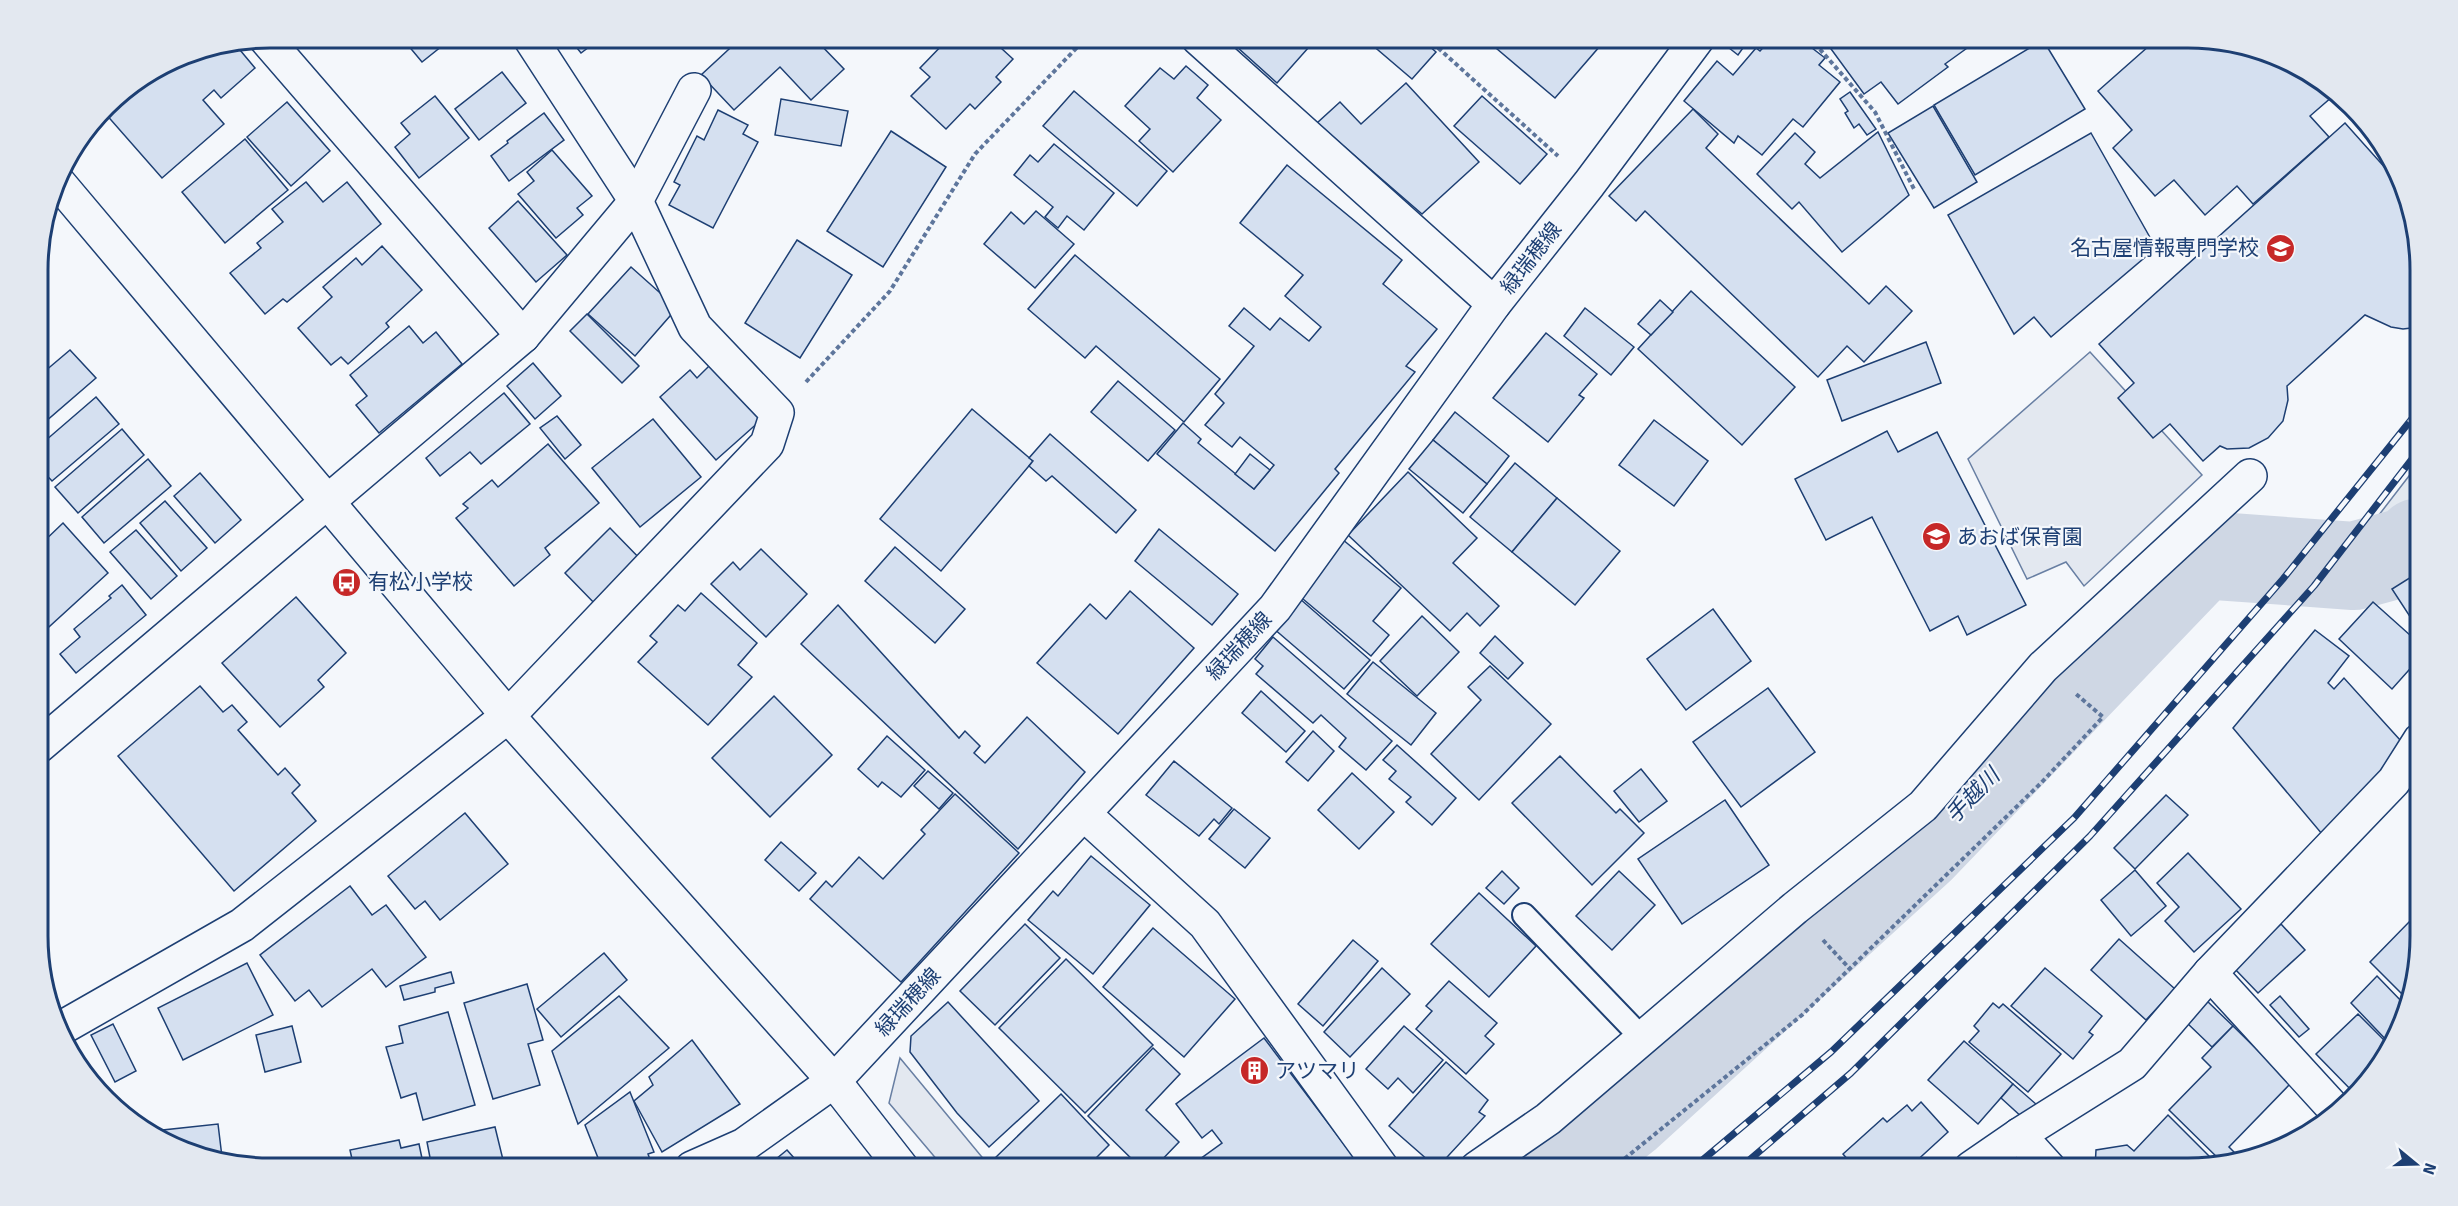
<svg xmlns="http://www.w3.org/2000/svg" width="2458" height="1206" viewBox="0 0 2458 1206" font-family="Signika,'Noto Sans JP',sans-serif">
<rect width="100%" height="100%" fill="#f4f7fb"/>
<path fill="#e3e9f0" stroke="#687fa3" stroke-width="1.5" d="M2419,463V525C2396,543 2385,548 2355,546Z"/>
<g fill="#e3e8f0" stroke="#687fa3" stroke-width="1.5">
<path d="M2090,352L2202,475L2084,586L2066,562L2027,579L1968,459Z"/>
<path d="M900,1058L991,1168H944L889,1103Z"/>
</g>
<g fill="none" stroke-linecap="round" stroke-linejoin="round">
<path stroke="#cfd7e4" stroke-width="88" d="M1562,1168L1627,1116L1920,849L2202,555L2354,566L2409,551L2419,542"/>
</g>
<g fill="#d5e0f0" stroke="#1d3f73" stroke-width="1.5">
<path d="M402,38H452L422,62Z"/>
<path d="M569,38H601L581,53Z"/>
<path d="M741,38H814L844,69L811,100L780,67L734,110L701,75Z"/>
<path d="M949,38H990L1013,59L996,77L1001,82L975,109L970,104L946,129L911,96L930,77L920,68Z"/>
<path d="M1227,38H1317L1277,83Z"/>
<path d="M1364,38H1420L1436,52L1412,79Z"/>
<path d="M1495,38H1590L1600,46L1555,98L1490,43Z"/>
<path d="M1604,38H1623L1611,47Z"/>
<path d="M1729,38H1750L1738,55L1724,44Z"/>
<path d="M1772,38H1799L1825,58L1819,65L1840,82L1803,127L1793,119L1762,155L1738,136L1734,143L1684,101L1717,61L1733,75L1756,48L1760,51Z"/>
<path d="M1823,38H1981L1945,64L1948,67L1898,104L1881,82L1864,94Z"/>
<path d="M2158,38H2188L2291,61L2333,96L2310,116L2329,137L2253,204L2237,186L2205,215L2174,180L2155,196L2113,148L2132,130L2098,91Z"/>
<path d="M2043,40L2085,109L1975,175L1934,105Z"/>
<path d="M235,44L255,68L221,98L214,90L203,100L224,124L162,178L104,112L116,95L128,88L130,91L146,77L181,55Z"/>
<path d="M1186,66L1208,85L1197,98L1221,120L1173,172L1139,141L1150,129L1125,106L1160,68L1174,79Z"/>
<path d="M502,72L526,103L479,140L455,109Z"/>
<path d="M1406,83L1479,162L1422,214L1317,123L1340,102L1361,124Z"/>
<path d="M1074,91L1167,171L1137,206L1043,126Z"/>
<path d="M1850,92L1876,129L1867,135L1859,124L1854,128L1845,113L1848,111L1840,99Z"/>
<path d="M435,96L469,138L419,178L395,147L410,134L401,123Z"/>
<path d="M1482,96L1547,154L1520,184L1454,126Z"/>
<path d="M781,99L848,111L841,146L775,135Z"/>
<path d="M287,102L330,151L291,186L247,137Z"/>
<path d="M1933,106L1977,182L1934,208L1888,133Z"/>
<path d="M1693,109L1718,134L1706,148L1869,304L1886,286L1912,311L1864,362L1847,346L1818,377L1645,211L1636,221L1609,196Z"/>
<path d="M718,110L748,125L743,134L758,142L713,228L669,205L680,185L674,182L697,136L704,140Z"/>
<path d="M544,113L564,140L509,181L491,156L508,143L507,141Z"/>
<path d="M2358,117L2373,129L2391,161L2354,121Z"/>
<path d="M2345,123L2405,190L2419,240V327L2403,329L2391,327L2365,315L2287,386L2288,400L2283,421L2268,438L2249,448L2227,449L2220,446L2203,461L2170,424L2153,438L2118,398L2134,383L2099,344Z"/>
<path d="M891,131L946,167L883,267L827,231Z"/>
<path d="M1878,132L1909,195L1842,252L1799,202L1792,209L1757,174L1795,133L1815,152L1805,164L1820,178Z"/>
<path d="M2091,133L2156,248L2051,337L2034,317L2014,334L1948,215Z"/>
<path d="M245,139L288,190L225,243L182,192Z"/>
<path d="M1054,144L1114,193L1084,230L1067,216L1058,228L1045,217L1053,207L1014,175L1030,155L1038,162Z"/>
<path d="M552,150L592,196L577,208L583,215L556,238L518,194L534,181L527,172Z"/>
<path d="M1287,165L1402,260L1383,284L1437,329L1406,366L1415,372L1335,469L1339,473L1275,551L1157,454L1183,423L1201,439L1198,443L1254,489L1274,465L1240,437L1232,447L1205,425L1224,403L1215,394L1254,346L1229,326L1244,308L1270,330L1280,318L1309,341L1321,327L1285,296L1303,275L1240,223Z"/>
<path d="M306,182L323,202L347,182L381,224L287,302L283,299L265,314L230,273L261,248L257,243L283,222L272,209Z"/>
<path d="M518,201L567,255L536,282L489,228Z"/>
<path d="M1036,211L1074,244L1035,288L984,244L1011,212L1024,224Z"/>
<path d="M797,240L852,275L800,358L745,323Z"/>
<path d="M382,246L422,290L386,323L389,327L348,364L341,357L331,365L298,328L332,297L323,287L356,258L362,265Z"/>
<path d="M1075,255L1220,379L1184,422L1096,346L1085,358L1028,309Z"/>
<path d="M631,267L677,308L635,356L588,314Z"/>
<path d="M1691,291L1795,387L1742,445L1638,349Z"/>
<path d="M1660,300L1673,312L1651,335L1638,324Z"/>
<path d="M1585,308L1634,347L1611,375L1564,336Z"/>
<path d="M587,314L639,366L622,383L570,331Z"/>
<path d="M409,326L423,343L436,332L462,364L379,433L356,405L367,396L350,375Z"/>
<path d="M1546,333L1597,374L1579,395L1584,398L1548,442L1493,398Z"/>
<path d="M1926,342L1941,383L1842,421L1827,380Z"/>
<path d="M70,350L96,378L38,428V377Z"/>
<path d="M533,363L561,396L535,419L507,386Z"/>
<path d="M711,364L761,420L716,460L660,397L690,370L697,378Z"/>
<path d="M1118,381L1175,430L1148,461L1091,412Z"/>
<path d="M504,393L530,424L481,464L470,452L440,476L426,458Z"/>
<path d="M96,397L119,424L52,481L38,466V447Z"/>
<path d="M972,409L1033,461L941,571L880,519Z"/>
<path d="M1455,412L1509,456L1487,484L1433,440Z"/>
<path d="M557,416L581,445L565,459L540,428Z"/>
<path d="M653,419L701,477L640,527L592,468Z"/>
<path d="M1654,420L1708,461L1674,506L1619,465Z"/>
<path d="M122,429L144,455L78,513L55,487Z"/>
<path d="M1887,431L1898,452L1937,432L2026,605L1967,635L1958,616L1930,631L1872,517L1826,540L1795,479Z"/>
<path d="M1050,434L1136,510L1116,533L1052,476L1046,481L1029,466L1033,461L1029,458Z"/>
<path d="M1433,440L1487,484L1463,513L1409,469Z"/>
<path d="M548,444L599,503L545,548L550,555L514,586L456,518L468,508L463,504L492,480L498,487Z"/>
<path d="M1250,454L1270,470L1254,489L1235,474Z"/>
<path d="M148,459L171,486L104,543L82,517Z"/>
<path d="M1515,463L1557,498L1512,552L1470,517Z"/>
<path d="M1408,472L1477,538L1453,563L1499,606L1480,626L1467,613L1450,631L1348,535Z"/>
<path d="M200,473L241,520L215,543L174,496Z"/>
<path d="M1557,498L1620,551L1575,605L1512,552Z"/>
<path d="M165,501L207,548L181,571L140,523Z"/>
<path d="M63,523L108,573L39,636V546Z"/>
<path d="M610,528L645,564L599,608L565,573Z"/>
<path d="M1159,529L1238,594L1212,625L1135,561Z"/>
<path d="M136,530L177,576L151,599L110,552Z"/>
<path d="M1342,539L1401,588L1373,621L1389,635L1371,656L1297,594Z"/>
<path d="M895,547L965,609L935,643L865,581Z"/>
<path d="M761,549L807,594L766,637L711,584L733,562L740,570Z"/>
<path d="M2419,572L2420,632L2392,589Z"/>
<path d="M122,585L146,615L76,673L60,654L80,637L74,629L111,598L109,596Z"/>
<path d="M1130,591L1194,648L1118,734L1037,663L1090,604L1106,619Z"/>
<path d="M701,593L757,643L738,665L752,677L708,725L638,662L657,642L650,636L678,605L685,611Z"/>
<path d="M296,597L346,653L318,680L324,687L280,727L222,663Z"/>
<path d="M1299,598L1370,660L1344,689L1273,628Z"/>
<path d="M2373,602L2420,644V663L2417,661L2392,689L2339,639Z"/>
<path d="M838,605L959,738L965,731L980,746L974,753L985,763L1027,717L1085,772L1018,849L801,644Z"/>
<path d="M1713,609L1751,661L1686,710L1647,659Z"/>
<path d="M1422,616L1459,652L1417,696L1380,661Z"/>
<path d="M2315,630L2349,656L2328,683L2334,689L2344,678L2410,751L2322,834L2233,728Z"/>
<path d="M1495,636L1523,663L1508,679L1480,653Z"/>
<path d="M1273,637L1392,741L1366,770L1339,747L1346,738L1321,715L1313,723L1256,674L1263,666L1255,659Z"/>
<path d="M1373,662L1436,713L1411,745L1347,694Z"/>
<path d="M1490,666L1551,724L1479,800L1431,754L1481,700L1468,687Z"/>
<path d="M200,686L223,712L232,705L247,722L238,730L278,775L285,768L300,785L292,793L316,821L234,891L118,756Z"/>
<path d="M1768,688L1815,752L1741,807L1693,742Z"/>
<path d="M1261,691L1305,731L1286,752L1242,713Z"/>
<path d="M774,696L832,755L770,817L712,758Z"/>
<path d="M1313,731L1334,751L1308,781L1286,762Z"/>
<path d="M887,736L925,770L901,797L882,782L878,787L858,769Z"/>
<path d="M1397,745L1456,798L1432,825L1406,802L1411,797L1389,779L1396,771L1383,760Z"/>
<path d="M1560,756L1616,813L1620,809L1644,833L1592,885L1512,803Z"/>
<path d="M1174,761L1232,808L1219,824L1214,819L1199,836L1146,795Z"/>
<path d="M1641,769L1667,801L1639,822L1614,791Z"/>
<path d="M928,771L953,793L939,809L914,786Z"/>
<path d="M1352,773L1394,812L1359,849L1318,810Z"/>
<path d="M955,794L1019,853L901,982L810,899L826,881L832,887L859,857L883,879L925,834L921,830Z"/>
<path d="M2166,795L2188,815L2135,869L2114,848Z"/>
<path d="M1725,800L1769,865L1682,924L1638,859Z"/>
<path d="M1234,809L1270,838L1245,868L1209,839Z"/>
<path d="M465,813L508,864L440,920L425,901L415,909L388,876Z"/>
<path d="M781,842L816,873L799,891L765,860Z"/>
<path d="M2188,853L2241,909L2194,952L2165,921L2179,907L2157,883Z"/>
<path d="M1091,856L1150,905L1093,974L1028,920L1053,891L1058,896Z"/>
<path d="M2135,870L2166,906L2131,936L2101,900Z"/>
<path d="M1502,871L1519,888L1504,904L1486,888Z"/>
<path d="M1619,871L1655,905L1612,950L1576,916Z"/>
<path d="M350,886L372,915L386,905L426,957L386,987L372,969L322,1007L309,990L295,1001L260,955Z"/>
<path d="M1479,893L1536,946L1489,997L1431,944Z"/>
<path d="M2410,921L2420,931V936L2406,998L2370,962Z"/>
<path d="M1025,924L1060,958L995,1025L960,991Z"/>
<path d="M2281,924L2305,950L2258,993L2234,968Z"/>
<path d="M1153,928L1235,999L1184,1057L1103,987Z"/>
<path d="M2119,939L2175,989L2146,1020L2091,970Z"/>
<path d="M1353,940L1378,961L1323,1026L1298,1004Z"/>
<path d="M604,953L627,980L561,1037L537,1009Z"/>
<path d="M1066,959L1153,1045L1085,1113L999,1028Z"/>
<path d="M247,963L273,1015L183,1060L158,1008Z"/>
<path d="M1382,968L1410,994L1350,1057L1324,1032Z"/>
<path d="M2045,968L2102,1016L2089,1032L2093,1035L2073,1059L2011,1006Z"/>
<path d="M451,972L454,983L435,988V992L404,1000L400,986Z"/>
<path d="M2377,976L2405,1005L2397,1039L2392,1046L2351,1003Z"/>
<path d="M1449,981L1497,1023L1485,1036L1494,1044L1466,1074L1416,1029L1432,1011L1426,1006Z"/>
<path d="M527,984L543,1040L528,1044L540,1085L493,1099L464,1003Z"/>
<path d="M619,996L669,1048L578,1124L552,1051Z"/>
<path d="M2280,996L2309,1029L2299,1037L2270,1005Z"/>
<path d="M2206,1000L2233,1026L2212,1047L2185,1021Z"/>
<path d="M948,1002L1039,1101L989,1147L957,1113L910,1052L911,1036Z"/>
<path d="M1993,1003L1999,1008L2003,1004L2061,1054L2028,1092L1969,1042L1979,1031L1974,1026Z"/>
<path d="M448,1012L475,1105L423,1120L416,1093L401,1098L386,1047L403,1043L399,1026Z"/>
<path d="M2358,1014L2391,1047L2363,1089L2356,1095L2316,1054Z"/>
<path d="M113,1024L136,1071L115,1082L91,1035Z"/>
<path d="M292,1026L301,1062L265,1072L256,1035Z"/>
<path d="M1404,1026L1443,1060L1413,1093L1398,1078L1388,1089L1366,1069Z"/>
<path d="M2233,1026L2291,1083L2229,1147L2240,1158L2238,1161L2224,1164L2169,1110L2211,1067L2202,1058Z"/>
<path d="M1264,1038L1362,1168H1201L1196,1162L1222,1143L1212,1130L1202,1138L1176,1104Z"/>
<path d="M692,1040L740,1104L662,1152L634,1101L653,1085L649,1077Z"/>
<path d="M1964,1041L2013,1084L1978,1124L1928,1080Z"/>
<path d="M1153,1048L1180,1074L1146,1110L1179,1142L1154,1168H1141L1088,1116Z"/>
<path d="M1446,1062L1488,1100L1479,1112L1485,1116L1437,1168L1389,1126Z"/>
<path d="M2013,1084L2037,1105L2024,1119L2001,1098Z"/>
<path d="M630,1092L654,1152L648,1154L652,1165L644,1168H602L585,1125Z"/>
<path d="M1061,1094L1109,1145L1086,1168H1003L995,1158Z"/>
<path d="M1921,1102L1948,1132L1912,1165L1906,1159L1896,1168H1855L1843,1154L1883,1118L1887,1122L1907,1105L1912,1111Z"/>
<path d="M2168,1115L2218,1165L2203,1168H2095L2096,1150L2127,1145L2134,1151Z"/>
<path d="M218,1124L222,1157L165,1143L163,1130Z"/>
<path d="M495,1127L505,1168H432L427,1142Z"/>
<path d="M399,1140L401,1148L419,1144L424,1168H354L350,1150Z"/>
<path d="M787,1150L803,1168H765Z"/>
<path d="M288,1164V1168L260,1166Z"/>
</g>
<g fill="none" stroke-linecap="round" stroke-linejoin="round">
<defs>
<path id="lane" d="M1524,915L1642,1038"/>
<g id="street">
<path d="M265,38L523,336"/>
<path d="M1198,38L1494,304"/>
<path d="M39,746L523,336L636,201L694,90"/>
<path d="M1084,814L1205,924L1382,1168"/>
<path d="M2210,973L2337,1112"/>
<path d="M58,1030L242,925L508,716L767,444L777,413L695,327L636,201L530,38"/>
<path d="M2019,1135L2049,1168"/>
<path d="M1477,1168L1548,1119L1795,908L1923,806L2043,667L2250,476"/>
<path d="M1971,1168L2019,1135L2132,1064L2210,973L2394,781L2420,740"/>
</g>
<g id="secondary">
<path d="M58,182L508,716L834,1081L902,1168"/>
<path d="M692,1168L744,1145L834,1081L1275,608L1494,304L1589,184L1698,38"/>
</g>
</defs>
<use href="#lane" stroke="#1d3f73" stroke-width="26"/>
<use href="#street" stroke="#1d3f73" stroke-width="36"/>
<use href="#secondary" stroke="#1d3f73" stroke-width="36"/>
<g stroke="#5e769c" stroke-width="4" stroke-dasharray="4.5 3" stroke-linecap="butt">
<path d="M1427,38L1558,156"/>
<path d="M1810,38L1875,112L1915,191"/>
<path d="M806,382L890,291L975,154L1086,38"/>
<path d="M1823,940L1850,969"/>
<path d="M1613,1168L1802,1015L2041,783L2103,717L2076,694"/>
</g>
<use href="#lane" stroke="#f4f7fb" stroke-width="22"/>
<use href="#street" stroke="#f4f7fb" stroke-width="33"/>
<use href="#secondary" stroke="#f4f7fb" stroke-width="33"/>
<defs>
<g id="rail">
<path d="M1693,1168L1831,1052L2074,818L2283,579L2419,410"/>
<path d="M1740,1168L1851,1073L2090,836L2314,586L2419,450"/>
</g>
</defs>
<use href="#rail" stroke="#1d3f73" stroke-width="7"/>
<use href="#rail" stroke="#f4f7fb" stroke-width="4.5" stroke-dasharray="14" stroke-linecap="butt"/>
</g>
<defs>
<symbol id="school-disc" viewBox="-11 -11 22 22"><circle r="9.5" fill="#c62828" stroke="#f4f7fb"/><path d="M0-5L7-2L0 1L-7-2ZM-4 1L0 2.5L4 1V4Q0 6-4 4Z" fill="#fff"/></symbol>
<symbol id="bus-disc" viewBox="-11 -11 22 22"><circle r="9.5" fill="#c62828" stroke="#f4f7fb"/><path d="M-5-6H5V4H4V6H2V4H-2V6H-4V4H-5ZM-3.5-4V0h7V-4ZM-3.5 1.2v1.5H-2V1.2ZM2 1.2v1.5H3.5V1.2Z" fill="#fff"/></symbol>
<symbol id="building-disc" viewBox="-11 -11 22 22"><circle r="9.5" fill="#c62828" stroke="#f4f7fb"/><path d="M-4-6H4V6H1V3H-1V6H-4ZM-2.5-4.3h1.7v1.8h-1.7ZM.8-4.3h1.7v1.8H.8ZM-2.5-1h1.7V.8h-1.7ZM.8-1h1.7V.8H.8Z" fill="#fff"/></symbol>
</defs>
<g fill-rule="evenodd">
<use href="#school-disc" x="2264" y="232" width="33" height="33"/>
<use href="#school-disc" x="1920" y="520" width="33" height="33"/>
<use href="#bus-disc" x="330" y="566" width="33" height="33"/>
<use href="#building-disc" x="1238" y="1054" width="33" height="33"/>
</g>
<g text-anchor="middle" stroke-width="4.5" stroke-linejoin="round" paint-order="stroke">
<g font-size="21" fill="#1d3f73" stroke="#f4f7fb" text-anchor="start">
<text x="2259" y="255" text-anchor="end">名古屋情報専門学校</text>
<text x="1957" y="544">あおば保育園</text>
<text x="368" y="589">有松小学校</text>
<text x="1275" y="1078">アツマリ</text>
</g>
<g font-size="21" fill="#1d3f73" stroke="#f4f7fb">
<text transform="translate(1531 258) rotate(-52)" y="7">緑瑞穂線</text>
<text transform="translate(1239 646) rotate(-47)" y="7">緑瑞穂線</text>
<text transform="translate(908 1002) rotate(-47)" y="7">緑瑞穂線</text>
</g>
<g font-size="22" font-style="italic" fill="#1d3f73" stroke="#f4f7fb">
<text transform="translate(1972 795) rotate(-46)" y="8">手越川</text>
</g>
</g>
<path d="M0 0H2458V1206H0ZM270 48H2188A222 222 0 0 1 2410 270V936A222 222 0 0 1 2188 1158H270A222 222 0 0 1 48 936V270A222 222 0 0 1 270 48Z" fill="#e3e8f0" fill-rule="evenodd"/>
<path fill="none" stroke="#1d3f73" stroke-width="3" d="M270 48H2188A222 222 0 0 1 2410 270V936A222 222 0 0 1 2188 1158H270A222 222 0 0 1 48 936V270A222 222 0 0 1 270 48Z"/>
<g transform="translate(2416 1164) rotate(109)" stroke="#f4f7fb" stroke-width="4.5" paint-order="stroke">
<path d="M0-4.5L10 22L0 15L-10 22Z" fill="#1d3f73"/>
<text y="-9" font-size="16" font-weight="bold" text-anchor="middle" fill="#1d3f73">N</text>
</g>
</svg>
